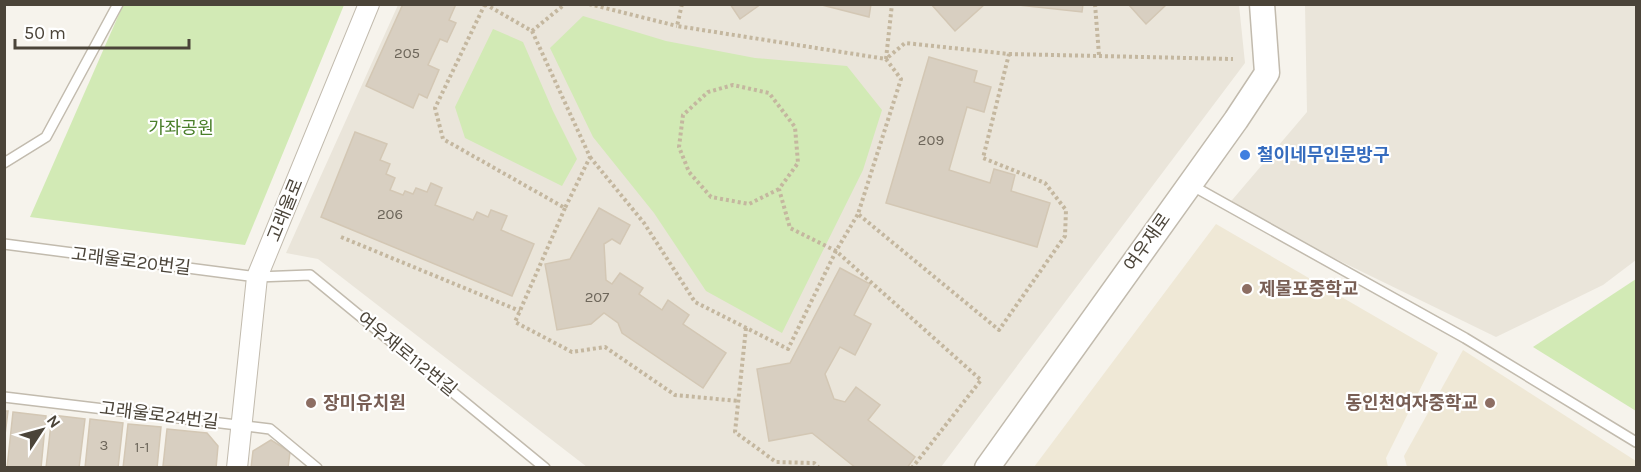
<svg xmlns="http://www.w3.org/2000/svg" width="1641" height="472" viewBox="0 0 1641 472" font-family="Karla,'Noto Sans KR',sans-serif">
<rect width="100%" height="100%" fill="#f6f3ec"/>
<g fill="#eae5da">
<path d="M398,5H1239L1245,63L941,467H587L318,259L286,253Z"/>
<path d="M1305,5H1636V260L1603,285L1496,337L1227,206L1307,112Z"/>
</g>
<g fill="#efe8d6">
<path d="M1216,224L1438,353L1386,458L1388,467H1034Z"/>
<path d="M1463,350L1636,461V467H1407L1404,456Z"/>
</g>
<g fill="#d2eab5">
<path d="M123,5H344L245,245L30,217Z"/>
<path d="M583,16L666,41L755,58L847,66L882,110L863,170L782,333L706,291L654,213L593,137L550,48Z"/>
<path d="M493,29L523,42L553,111L577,159L562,186L465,138L455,107Z"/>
<path d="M1636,279V411L1533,347Z"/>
</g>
<g fill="#d8cfc1" stroke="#d3c7b4" stroke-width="1.5">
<path d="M403,4H456L449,20L456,23L447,42L440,39L428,65L439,70L427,98L419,94L413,108L366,86Z"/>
<path d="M730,4H761L740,19Z"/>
<path d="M818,4H871L869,17Z"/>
<path d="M931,4H985L955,31Z"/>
<path d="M1010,4H1083L1082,12Z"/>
<path d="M1128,4H1167L1146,24Z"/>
<path d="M929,57L977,71L974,82L991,87L984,112L967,107L949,170L990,183L994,169L1015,175L1011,191L1050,203L1037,247L886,203Z"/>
<path d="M355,132L387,144L380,160L390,164L386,174L395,178L390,190L403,195L405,191L413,194L416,188L427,192L431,183L442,188L435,205L473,220L477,212L488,217L491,210L507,216L501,230L534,244L512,296L321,217Z"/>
<path d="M599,208L630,225L620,244L612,239L604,244L606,280L612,284L620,273L643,288L639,294L662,310L668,300L689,315L683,324L726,353L703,388L622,333L618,323L604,313L591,324L557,330L545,264L570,259Z"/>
<path d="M840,268L870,284L854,315L871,324L855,355L840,347L825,374L834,399L845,402L856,387L880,405L868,420L915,457L907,468H856L812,433L769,441L757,369L790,363Z"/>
<path d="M4,411H8L4,443Z"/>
<path d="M13,412L46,416L41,468H7Z"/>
<path d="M52,415L85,419L79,468H46Z"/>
<path d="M90,419L123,423L118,468H85Z"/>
<path d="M128,424L161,427L157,468H123Z"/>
<path d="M167,429L207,433L218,446L216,468L163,466Z"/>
<path d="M271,440L290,452L288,468H251L253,451Z"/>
</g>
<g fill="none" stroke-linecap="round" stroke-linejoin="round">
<defs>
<g id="service">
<path d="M4,163L46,137L118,4"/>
<path d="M1191,185L1465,338L1636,442"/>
<path d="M4,244L257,277L310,275L545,468"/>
<path d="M4,397L270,429L317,468"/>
</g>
<path id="minor" d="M237,468L257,277L369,4"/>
<path id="tertiary" d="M987,468L1236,120L1267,73L1262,4"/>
</defs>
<use href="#service" stroke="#c2bbae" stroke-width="12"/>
<use href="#minor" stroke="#c2bbae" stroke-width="22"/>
<use href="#tertiary" stroke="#c2bbae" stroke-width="27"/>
<g stroke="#c4b79f" stroke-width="4" stroke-dasharray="3 3" stroke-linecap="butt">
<path d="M485,4L532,31L590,157L565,208L443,139L435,108Z"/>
<path d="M589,4L677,26"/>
<path d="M682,4L677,26L886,59L901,79L858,214L999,330L1065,236L1066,210L1045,183L983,158L1009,54L905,43L886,59"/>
<path d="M1095,4L1099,55"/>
<path d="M532,31L565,4"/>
<path d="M1009,54L1233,59"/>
<path d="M886,59L892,4"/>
<path d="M590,157L644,223L695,302L788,349L836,251L858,214"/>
<path d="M779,189L749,204L711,197L689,172L679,147L683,115L708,92L733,85L769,93L795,127L798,163L779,189L790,228L836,251L981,380L912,468"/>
<path d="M565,208L515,322L572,352L605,347L675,395L738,401"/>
<path d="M341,237L520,311"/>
<path d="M746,328L735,432L776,462L814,463L819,468"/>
</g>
<use href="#service" stroke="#fff" stroke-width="9"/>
<use href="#minor" stroke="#fff" stroke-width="20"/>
<use href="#tertiary" stroke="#fff" stroke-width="24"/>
</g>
<circle fill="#3f7fe0" stroke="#fff" stroke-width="2" cx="1245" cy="155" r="6"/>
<g fill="#8d6e63" stroke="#fff" stroke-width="2">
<circle cx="1247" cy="289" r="6"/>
<circle cx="311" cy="403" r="6"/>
<circle cx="1490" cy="403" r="6"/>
</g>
<g text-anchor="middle" stroke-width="4.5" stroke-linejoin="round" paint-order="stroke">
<g font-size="15" fill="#6e675b">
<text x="407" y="58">205</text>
<text x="931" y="145">209</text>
<text x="390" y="219">206</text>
<text x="597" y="302">207</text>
<text x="104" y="450">3</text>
<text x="142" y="452">1-1</text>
</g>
<g font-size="18" fill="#4a7f2a" stroke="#fff">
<text x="181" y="134">가좌공원</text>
</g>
<g font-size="18" font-weight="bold" fill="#366cbe" stroke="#fff" text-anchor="start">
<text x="1257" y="161">철이네무인문방구</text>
</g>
<g font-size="18" fill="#4b4439" stroke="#fff">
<text transform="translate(285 210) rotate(-68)" y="6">고래울로</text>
<text transform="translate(1147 242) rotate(-55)" y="6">여우재로</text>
<text transform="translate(131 261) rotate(7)" y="6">고래울로20번길</text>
<text transform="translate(407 354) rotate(39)" y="6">여우재로112번길</text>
<text transform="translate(159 415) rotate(7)" y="6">고래울로24번길</text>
</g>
<g font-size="18" font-weight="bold" fill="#785e54" stroke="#fff" text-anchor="start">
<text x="1259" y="295">제물포중학교</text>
<text x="323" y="409">장미유치원</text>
<text x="1478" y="409" text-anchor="end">동인천여자중학교</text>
</g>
</g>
<rect width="1641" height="472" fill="none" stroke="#4b4439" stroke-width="12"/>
<g transform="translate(42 430) rotate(54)" stroke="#ffffff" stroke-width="4.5" paint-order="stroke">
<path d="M0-4.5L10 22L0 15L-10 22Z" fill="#4b4439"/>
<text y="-9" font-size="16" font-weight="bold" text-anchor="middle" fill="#4b4439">N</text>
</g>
<path d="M15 39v9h174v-9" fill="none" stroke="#4b4439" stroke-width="3"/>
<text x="24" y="39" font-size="18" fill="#4b4439" stroke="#ffffff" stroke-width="4.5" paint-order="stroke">50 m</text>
</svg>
